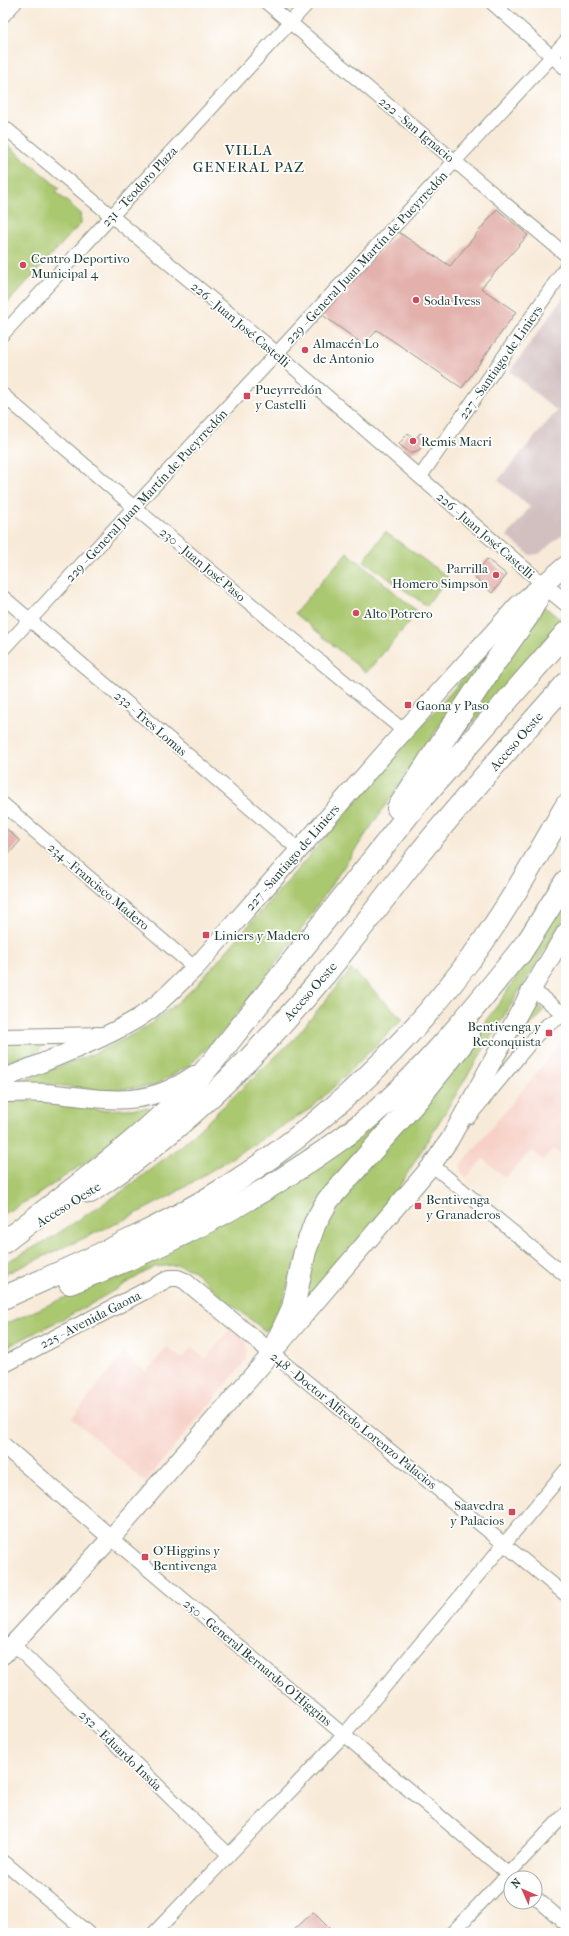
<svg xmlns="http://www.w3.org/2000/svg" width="569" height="1936" viewBox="0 0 569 1936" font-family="'IM FELL French Canon',serif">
<rect width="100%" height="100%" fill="#fff"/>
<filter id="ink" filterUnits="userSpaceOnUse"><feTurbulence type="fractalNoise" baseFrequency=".025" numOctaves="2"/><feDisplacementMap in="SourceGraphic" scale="8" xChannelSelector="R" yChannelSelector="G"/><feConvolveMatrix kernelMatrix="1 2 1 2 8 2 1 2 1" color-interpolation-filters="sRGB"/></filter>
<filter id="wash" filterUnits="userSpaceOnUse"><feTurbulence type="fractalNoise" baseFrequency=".012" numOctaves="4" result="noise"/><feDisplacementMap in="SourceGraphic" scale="16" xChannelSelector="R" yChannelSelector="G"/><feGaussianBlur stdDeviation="0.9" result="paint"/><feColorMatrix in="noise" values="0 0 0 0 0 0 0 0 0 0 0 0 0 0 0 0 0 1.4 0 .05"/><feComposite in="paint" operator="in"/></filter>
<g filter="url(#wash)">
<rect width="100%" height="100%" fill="#f8ead8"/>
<g fill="#f7d1c8">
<path d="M566,1037V1158L554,1149L543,1160L532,1150L505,1178L483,1159L467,1177L461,1173V1165Z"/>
<path d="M232,1326L246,1341L247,1359L145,1482L72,1418L124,1353L146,1372L167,1347L182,1359L192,1348L206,1359Z"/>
</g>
<path fill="#d2bfc0" d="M566,294V531L539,554L530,555L507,536L530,507L498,480L557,411L510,371Z"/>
<g fill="#aac870" stroke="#648252">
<path d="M3,141L59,188L56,192L80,213L81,223L3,308Z"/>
<path d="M385,532L448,577L427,606L364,561Z"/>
<path d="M347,552L418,612L366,673L295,613Z"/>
<path d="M544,606L562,621L444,755Z"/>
<path d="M518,615L455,703L294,940L227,1027L189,1066L153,1086L105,1091L30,1082L3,1087C44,1071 87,1059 126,1038C153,1025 175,1005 197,985Z"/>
<path d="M566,900V915L385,1210L307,1297L310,1268L325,1218L459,1056L500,1002Z"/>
<path d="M351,969L403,1019L313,1107L172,1195L126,1219L3,1275V1264L51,1238L124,1190L188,1140L295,1038Z"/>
<path d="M536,1000L543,1010L541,1015L523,1032L520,1030Z"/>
<path d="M43,1041L44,1045L39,1050L3,1064V1042Z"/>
<path d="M458,1042L309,1225L274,1325L265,1331L214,1290L194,1271L178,1265L154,1267L84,1308L3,1349V1325L166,1253Z"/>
<path d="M48,1100L99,1110L149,1108L151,1110L110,1146L34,1197L3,1214V1102Z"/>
</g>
<g id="blocks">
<g fill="#e3b0ab">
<path d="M497,209L528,235L481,288L516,312L462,388L377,330L364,345L321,314L398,232L450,266Z"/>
<path d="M408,433L416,439L420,433L428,439L419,450L410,453L399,444Z"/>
<path d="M487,559L507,575L492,593L473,576Z"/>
<path d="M3,826L20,841L3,861Z"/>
<path d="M313,1912L334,1933H291Z"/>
</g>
</g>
</g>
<g filter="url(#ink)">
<use href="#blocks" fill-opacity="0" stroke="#8c9486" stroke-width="1"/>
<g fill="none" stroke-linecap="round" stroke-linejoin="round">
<defs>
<g id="minor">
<path d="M267,3L566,255"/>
<path d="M492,3L566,69"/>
<path d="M3,16L15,3"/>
<path d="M3,126L277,353L544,585"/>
<path d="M3,334L308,3"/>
<path d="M3,395L135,508L404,731"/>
<path d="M420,477L566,267"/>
<path d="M3,597L298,849"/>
<path d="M3,649L566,41"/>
<path d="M3,804L195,968"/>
<path d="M532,989L557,1009L566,1012"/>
<path d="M469,1117L536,1036L547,1025L566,1014"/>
<path d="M432,1165L566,1276"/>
<path d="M272,1353L566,1595"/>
<path d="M111,1538L513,1878"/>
<path d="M13,1644L229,1855"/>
<path d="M3,1861L88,1933"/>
<path d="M535,1897L566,1924"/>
<path d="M154,1933L344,1735L566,1470"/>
<path d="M452,1933L566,1813"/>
</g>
<g id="tertiary">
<path d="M544,585L566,603"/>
<path d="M3,1037L105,1035"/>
<path d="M3,1365L170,1278H178L185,1281L272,1353"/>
<path d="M3,1445L111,1538"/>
</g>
<g id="secondary">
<path d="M3,1079C47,1060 94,1044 135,1020C157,1007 176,986 195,968L404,731L518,605L566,565"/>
<path d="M3,1093C17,1093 32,1092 46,1093C103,1098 143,1111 194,1075"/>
<path d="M3,1655L111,1538L272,1353L432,1165L450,1139L532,989L566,932"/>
</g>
<g id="motorway">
<path d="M398,808L491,668L527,617L544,585"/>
<path d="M520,954L566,881"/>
<path d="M90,1192C178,1135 254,1059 321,979C355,938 386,895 419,854C466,796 516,740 566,684"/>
<path d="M4,1242C77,1185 156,1131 215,1059L416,805L566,633"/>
<path d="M70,1283C151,1252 228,1215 299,1168C325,1151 350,1134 373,1114C432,1063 479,1002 528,941"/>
<path d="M3,1298C79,1264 157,1231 227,1187C324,1125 407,1046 475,953C509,906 537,856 566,806"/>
<path d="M272,1353L293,1308L305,1251L315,1223L328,1200L418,1099L469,1035"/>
</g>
</defs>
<use href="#minor" stroke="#8c9486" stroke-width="15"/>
<use href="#tertiary" stroke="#8c9486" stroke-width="18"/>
<use href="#secondary" stroke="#8c9486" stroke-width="20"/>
<use href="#motorway" stroke="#8c9486" stroke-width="24"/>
<use href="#minor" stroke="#fff" stroke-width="13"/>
<use href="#tertiary" stroke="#fff" stroke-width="16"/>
<use href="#secondary" stroke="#fff" stroke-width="18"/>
<use href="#motorway" stroke="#fff" stroke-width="22"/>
</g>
</g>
<g fill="#d1495b" stroke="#fff" stroke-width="1.5">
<circle cx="23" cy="265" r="4"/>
<circle cx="416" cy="300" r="4"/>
<circle cx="305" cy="350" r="4"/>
<rect x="243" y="392" width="8" height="8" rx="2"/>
<circle cx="413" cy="441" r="4"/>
<circle cx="496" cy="575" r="4"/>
<circle cx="356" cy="613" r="4"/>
<rect x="404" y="701" width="8" height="8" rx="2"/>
<rect x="202" y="931" width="8" height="8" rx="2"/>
<rect x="545" y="1029" width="8" height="8" rx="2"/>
<rect x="414" y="1202" width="8" height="8" rx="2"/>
<rect x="508" y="1508" width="8" height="8" rx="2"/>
<rect x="141" y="1553" width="8" height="8" rx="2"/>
</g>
<g text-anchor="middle" stroke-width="3.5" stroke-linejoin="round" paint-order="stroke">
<g font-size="13" fill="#1f3d34" stroke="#fff">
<text transform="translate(417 129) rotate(40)" y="5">222 - San Ignacio</text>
<text transform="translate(139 186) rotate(-47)" y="5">231 - Teodoro Plaza</text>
<text transform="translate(366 257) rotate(-47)" y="5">229 - General Juan Martín de Pueyrredón</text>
<text transform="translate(241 324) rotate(40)" y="5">226 - Juan José Castelli</text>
<text transform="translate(500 362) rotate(-55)" y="5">227 - Santiago de Liniers</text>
<text transform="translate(146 495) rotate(-47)" y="5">229 - General Juan Martín de Pueyrredón</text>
<text transform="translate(486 535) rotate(41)" y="5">226 - Juan José Castelli</text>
<text transform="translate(203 564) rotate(40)" y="5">230 - Juan José Paso</text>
<text transform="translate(151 723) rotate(41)" y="5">232 - Tres Lomas</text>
<text transform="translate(516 741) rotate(-49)" y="5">Acceso Oeste</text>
<text transform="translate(292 857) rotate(-49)" y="5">227 - Santiago de Liniers</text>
<text transform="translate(99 886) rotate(40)" y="5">234 - Francisco Madero</text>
<text transform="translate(310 991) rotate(-49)" y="5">Acceso Oeste</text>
<text transform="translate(68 1204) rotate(-32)" y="5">Acceso Oeste</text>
<text transform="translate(90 1319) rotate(-27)" y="5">225 - Avenida Gaona</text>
<text transform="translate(354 1420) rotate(39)" y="5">248 - Doctor Alfredo Lorenzo Palacios</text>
<text transform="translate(258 1662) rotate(40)" y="5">250 - General Bernardo O'Higgins</text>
<text transform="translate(121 1750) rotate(44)" y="5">252 - Eduardo Insúa</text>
</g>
<g font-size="13" fill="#1f3d34" stroke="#fff" text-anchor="start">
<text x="31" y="263">Centro Deportivo<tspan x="31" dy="15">Municipal 4</tspan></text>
<text x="424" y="305">Soda Ivess</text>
<text x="313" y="348">Almacén Lo<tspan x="313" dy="15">de Antonio</tspan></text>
<text x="255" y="394">Pueyrredón<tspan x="255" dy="15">y Castelli</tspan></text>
<text x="421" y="446">Remis Macri</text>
<text x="488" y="573" text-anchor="end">Parrilla<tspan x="488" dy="15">Homero Simpson</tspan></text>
<text x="364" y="618">Alto Potrero</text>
<text x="416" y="710">Gaona y Paso</text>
<text x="214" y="940">Liniers y Madero</text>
<text x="541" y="1031" text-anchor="end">Bentivenga y<tspan x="541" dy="15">Reconquista</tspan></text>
<text x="426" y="1204">Bentivenga<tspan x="426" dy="15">y Granaderos</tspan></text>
<text x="504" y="1510" text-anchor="end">Saavedra<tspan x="504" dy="15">y Palacios</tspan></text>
<text x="153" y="1555">O'Higgins y<tspan x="153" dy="15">Bentivenga</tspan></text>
</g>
<g font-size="15" letter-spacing="1" fill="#1f3d34" stroke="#fff">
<text x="249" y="155">VILLA<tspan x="249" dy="17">GENERAL PAZ</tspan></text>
</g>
</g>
<rect width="569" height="1936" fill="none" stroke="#fff" stroke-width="16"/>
<g transform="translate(523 1890) rotate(315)"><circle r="19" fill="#ffffff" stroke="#a5b1ae"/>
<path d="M0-3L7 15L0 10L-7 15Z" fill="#d1495b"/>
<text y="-6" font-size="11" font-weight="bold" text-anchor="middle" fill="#1f3d34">N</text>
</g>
</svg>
